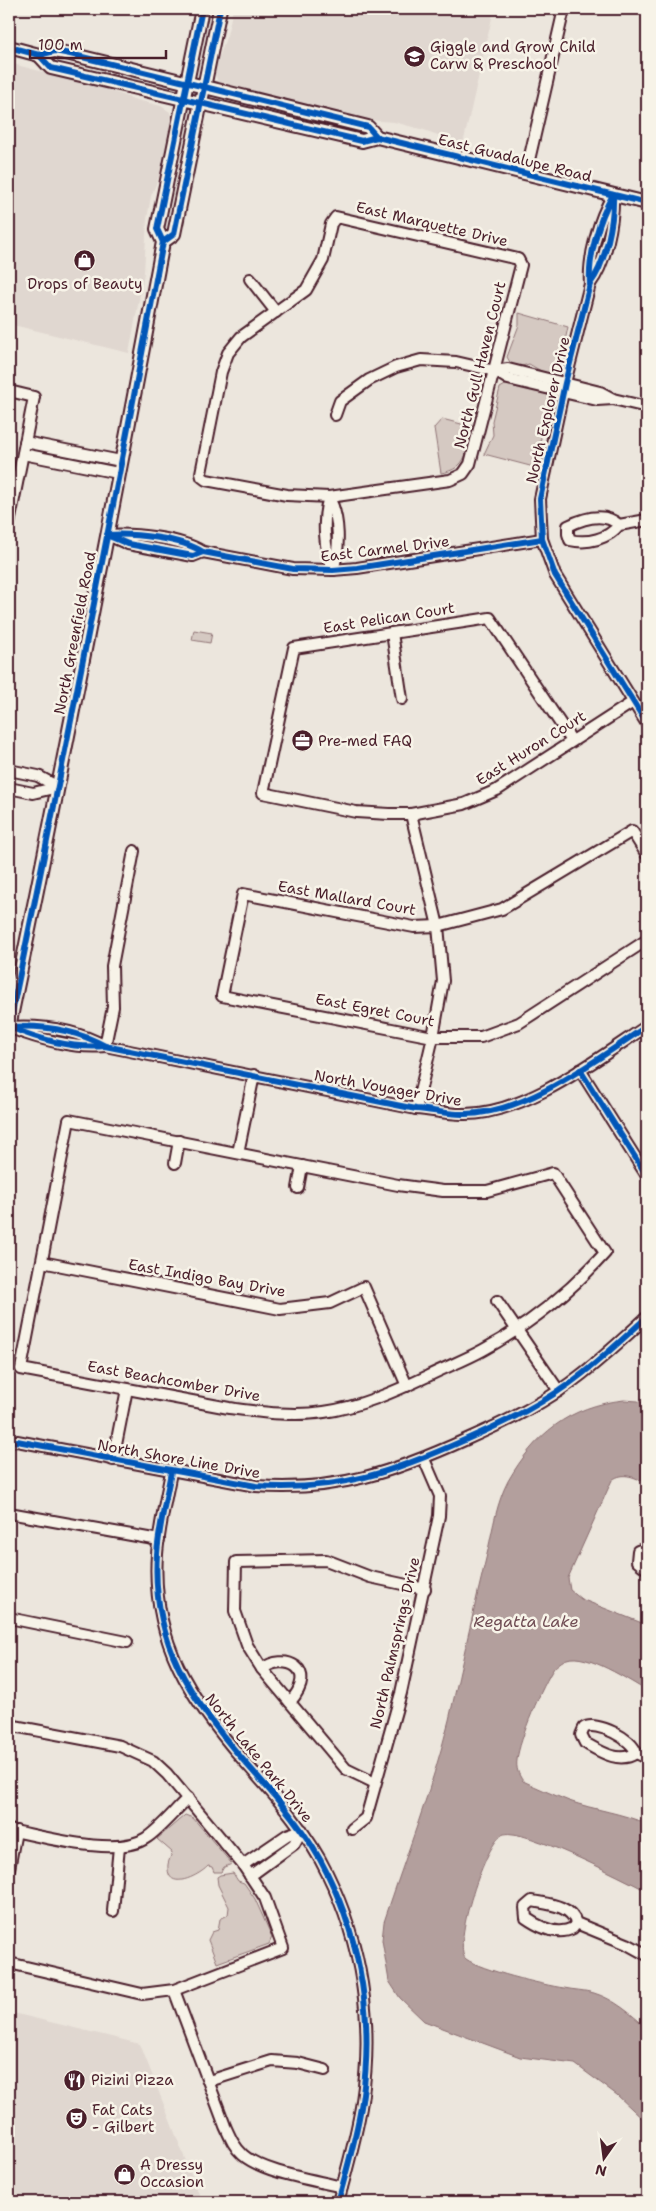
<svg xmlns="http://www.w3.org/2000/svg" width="656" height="2211" viewBox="0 0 656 2211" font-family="'Shantell Sans',sans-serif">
<rect width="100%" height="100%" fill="#ece6dd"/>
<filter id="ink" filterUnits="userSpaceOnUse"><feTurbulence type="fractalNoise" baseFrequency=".02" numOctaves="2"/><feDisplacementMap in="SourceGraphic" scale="10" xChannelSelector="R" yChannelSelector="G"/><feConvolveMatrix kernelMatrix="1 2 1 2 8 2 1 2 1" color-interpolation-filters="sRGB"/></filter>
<g filter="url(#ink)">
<g fill="#e0d7d0">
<path d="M233,9H494L463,144L424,130L394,122L367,120L223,85L218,82L214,71L227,35Z"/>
<path d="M9,63L98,86L133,99L161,106L170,112L172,120L163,167L151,196L147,219L144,273L129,353L9,324Z"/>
<path d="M9,2012L140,2044L202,2202H9Z"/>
</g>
<g fill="#d5c9c2" stroke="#907476">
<path d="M519,313L568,327L559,369L552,374L541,371L529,364L522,366L511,364L507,357L519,325Z"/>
<path d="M507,384L547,394L552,402L550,410L546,417L534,467L484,454L493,435L492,421L500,388Z"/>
<path d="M442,419L473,427C467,449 468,469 441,473L434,428Z"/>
<path d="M194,630L212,633L210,643L192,640Z"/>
<path d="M185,1815L193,1818L232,1864L224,1867L221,1872H214L212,1867L208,1866C200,1875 168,1892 168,1868C167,1863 171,1857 172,1852L157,1839Z"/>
<path d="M233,1873L238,1881L244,1883L255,1899L272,1937L269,1944L217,1963L208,1940L212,1932L218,1930L220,1919L228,1915L229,1907L218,1885L217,1877L220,1875Z"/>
</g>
<path fill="#b39f9d" stroke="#896c6f" d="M624,1400L638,1401L647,1405V1483C635,1478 624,1471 612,1480L568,1578L570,1590L581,1599L647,1625V1691C630,1681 586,1652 567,1659C563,1660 557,1665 554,1668C543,1684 519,1740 517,1760C516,1768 518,1774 523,1781C538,1788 554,1795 569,1801C595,1810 622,1813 647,1824V1891C624,1879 524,1828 504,1834C486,1839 451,1948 466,1959C481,1970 543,1985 564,1988C573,1990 584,1990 594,1993C614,1999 631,2014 647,2028V2123L617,2095L575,2064L520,2057L424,2021L400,1998L389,1981L382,1940L384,1922C406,1855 432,1789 449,1720C462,1664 474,1607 488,1550C493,1527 497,1502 508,1481C535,1434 569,1406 624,1400Z"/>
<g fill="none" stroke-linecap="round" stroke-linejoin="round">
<defs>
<g id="minor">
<path d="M526,173L564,9"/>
<path d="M613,195C599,218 588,257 590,284L565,383L540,499L542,539L555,575L647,724"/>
<path d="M336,217L518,259L521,265L470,464L463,474L450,480L329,497L287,495L206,480L202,477L201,473L221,372L228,353L241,337L306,290L323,260L331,224Z"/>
<path d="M250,279L276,312"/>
<path d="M590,284C606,263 614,221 613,195"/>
<path d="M495,371L508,369L600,392L613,399L647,407"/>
<path d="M9,391L34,397L9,524"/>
<path d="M335,415L340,401L369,380L396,367L421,360L456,362L495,371L508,379L563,392L597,400L613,399"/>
<path d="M25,442L121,461"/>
<path d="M23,454L118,473"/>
<path d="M329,497C340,518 340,548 333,570"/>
<path d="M329,497C322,518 324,550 333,570"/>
<path d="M619,525C605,512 584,518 568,526V534L570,540C588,544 608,539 619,525L647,520"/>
<path d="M107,535C133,533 181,538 203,552L293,569L333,570L357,568L542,539"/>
<path d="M108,535L128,544L193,556L203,552"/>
<path d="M392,633L402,699"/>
<path d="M572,741L490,618L294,648L263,793L356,812L389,814H411L464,804L497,790L633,702"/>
<path d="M9,770L38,776L58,787"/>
<path d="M9,788L33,793L58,787"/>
<path d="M411,814L438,926L443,981L433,1037L416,1109"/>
<path d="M647,855L632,831L502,909L438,926L414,927L243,894L222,996L433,1037H481L519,1023L647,940"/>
<path d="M9,1027C41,1025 76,1030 105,1046L416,1109C431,1110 447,1114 462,1114C524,1116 597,1059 647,1026"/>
<path d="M13,1029C42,1040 74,1049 105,1046"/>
<path d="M105,1046L113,1007L112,966L134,851"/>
<path d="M580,1070L647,1176"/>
<path d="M69,1120L398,1185L443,1191H487L553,1173L605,1253C570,1292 529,1325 483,1350C465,1360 446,1367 428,1376C396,1391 360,1407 324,1412C293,1417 260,1412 229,1408L21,1369Z"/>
<path d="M238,1153L254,1075"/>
<path d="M175,1163L179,1141"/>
<path d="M298,1188L302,1166"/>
<path d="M42,1262L280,1309L330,1303L364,1287L407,1386"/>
<path d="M497,1301L559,1391"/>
<path d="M9,1442L17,1441L256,1486C337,1492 394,1472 467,1439C508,1421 547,1402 582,1374C605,1356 626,1336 647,1317"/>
<path d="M113,1460L127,1389"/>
<path d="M171,1472C166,1499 159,1527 157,1554C151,1640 191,1700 244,1761C275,1796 307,1831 327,1873C362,1944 374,2023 362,2101C357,2135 347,2169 338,2202"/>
<path d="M9,1513L159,1540"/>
<path d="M647,1548L638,1551L637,1561L647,1569"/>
<path d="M9,1618L127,1642"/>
<path d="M262,1669C284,1652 320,1668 290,1702"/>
<path d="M9,1725L120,1746L153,1761L167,1774L243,1865L265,1898L283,1948L174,1990L142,1994L9,1963"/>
<path d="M636,1753C619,1764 601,1752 585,1743L581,1735L584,1728C596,1720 633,1739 636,1753L647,1758"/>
<path d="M375,1783L346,1769L262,1669L247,1645L235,1611L236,1562L326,1560L370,1577L425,1589"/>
<path d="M352,1829L366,1818L401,1693L439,1516L440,1496L424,1459"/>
<path d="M9,1830C42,1836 117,1858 146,1838C161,1828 174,1811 188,1798"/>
<path d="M243,1865L287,1835L302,1830"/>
<path d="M9,1869L16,1831"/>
<path d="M250,1876L294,1844L302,1830"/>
<path d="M113,1911L119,1847"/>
<path d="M576,1923L573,1928C558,1936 539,1927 526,1918L525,1907L532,1901C547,1904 571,1905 576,1923L627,1944L647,1955"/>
<path d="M174,1990L225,2126C230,2137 234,2147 243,2155C264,2173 315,2180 342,2187"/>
<path d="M209,2081L272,2061L298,2063L325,2070"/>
</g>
<g id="major">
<path d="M9,47L39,55L55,51L70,54L368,127L377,137"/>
<path d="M39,55L51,68L362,141L377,137L647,203"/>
<path d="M163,242L174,234L220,9"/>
<path d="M9,1027C63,766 114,504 163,242L157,229L202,9"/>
</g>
</defs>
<use href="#minor" stroke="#4a1f2b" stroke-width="14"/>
<use href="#major" stroke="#4a1f2b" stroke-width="16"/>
<use href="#minor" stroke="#f7f3e8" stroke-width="10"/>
<use href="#major" stroke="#f7f3e8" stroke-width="12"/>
<defs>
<g id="cycleway">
<path d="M9,47L39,55L55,51L70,54L368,127L377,137"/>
<path d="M39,55L51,68L362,141L377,137L647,203"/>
<path d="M613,195C599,218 588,257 590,284L565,383L540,499L542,539L555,575L647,724"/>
<path d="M163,242L174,234L220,9"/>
<path d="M590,284C606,263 614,221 613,195"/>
<path d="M107,535C133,533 181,538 203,552L293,569L333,570L357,568L542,539"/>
<path d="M109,536L128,544L193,556L203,552"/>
<path d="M9,1027C63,766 114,504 163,242L157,229L202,9"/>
<path d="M9,1027C41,1025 76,1030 105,1046L416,1109C431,1110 447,1114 462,1114C524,1116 597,1059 647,1026"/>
<path d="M12,1028C41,1040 74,1049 105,1046"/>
<path d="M580,1070L647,1176"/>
<path d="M9,1442L17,1441L256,1486C337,1492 394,1472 467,1439C508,1421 547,1402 582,1374C605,1356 626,1336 647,1317"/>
<path d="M171,1472C166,1499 159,1527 157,1554C151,1640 191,1700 244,1761C275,1796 307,1831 327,1873C362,1944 374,2023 362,2101C357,2135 347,2169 338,2202"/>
</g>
</defs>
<use href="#cycleway" stroke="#f7f3e8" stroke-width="9"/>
<use href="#cycleway" stroke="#0057b8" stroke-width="6"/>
</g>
</g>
<defs>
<symbol id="school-disc" viewBox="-11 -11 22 22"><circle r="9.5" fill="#4a1f2b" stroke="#f7f3e8"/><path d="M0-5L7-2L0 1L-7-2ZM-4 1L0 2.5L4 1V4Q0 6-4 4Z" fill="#fff"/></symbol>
<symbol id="shop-disc" viewBox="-11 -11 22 22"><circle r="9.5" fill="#4a1f2b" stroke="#f7f3e8"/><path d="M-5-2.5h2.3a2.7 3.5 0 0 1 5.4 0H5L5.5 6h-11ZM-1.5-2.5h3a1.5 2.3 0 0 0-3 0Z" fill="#fff"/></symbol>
<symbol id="office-disc" viewBox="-11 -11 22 22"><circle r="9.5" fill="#4a1f2b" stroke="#f7f3e8"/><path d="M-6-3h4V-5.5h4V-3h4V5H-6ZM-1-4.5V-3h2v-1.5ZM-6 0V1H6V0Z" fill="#fff"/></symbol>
<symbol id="restaurant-disc" viewBox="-11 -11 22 22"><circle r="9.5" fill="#4a1f2b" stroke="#f7f3e8"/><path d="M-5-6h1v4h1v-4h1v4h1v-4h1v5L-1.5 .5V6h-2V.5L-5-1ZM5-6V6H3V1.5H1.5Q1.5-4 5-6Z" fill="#fff"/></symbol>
<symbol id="theatre-disc" viewBox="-11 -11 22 22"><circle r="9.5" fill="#4a1f2b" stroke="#f7f3e8"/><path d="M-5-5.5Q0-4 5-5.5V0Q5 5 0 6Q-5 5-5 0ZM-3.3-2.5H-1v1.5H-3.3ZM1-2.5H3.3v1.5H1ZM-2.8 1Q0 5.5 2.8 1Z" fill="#fff"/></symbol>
</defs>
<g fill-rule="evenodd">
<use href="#school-disc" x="402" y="44" width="25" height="25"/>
<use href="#shop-disc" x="72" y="248" width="25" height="25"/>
<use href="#office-disc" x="290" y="728" width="25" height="25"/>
<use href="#restaurant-disc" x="62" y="2068" width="25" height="25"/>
<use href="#theatre-disc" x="64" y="2106" width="25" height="25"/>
<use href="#shop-disc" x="112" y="2162" width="25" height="25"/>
</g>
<g text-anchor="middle" stroke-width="5" stroke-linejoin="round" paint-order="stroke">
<g font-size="15" fill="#4a1f2b" stroke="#f7f3e8" text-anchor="start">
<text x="430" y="52">Giggle and Grow Child<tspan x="430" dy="17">Carw &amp; Preschool</tspan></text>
<text x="85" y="289" text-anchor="middle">Drops of Beauty</text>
<text x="318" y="746">Pre-med FAQ</text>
<text x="91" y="2085">Pizini Pizza</text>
<text x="92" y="2115">Fat Cats<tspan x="92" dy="17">- Gilbert</tspan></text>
<text x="140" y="2170">A Dressy<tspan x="140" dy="17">Occasion</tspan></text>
</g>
<g font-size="15" fill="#4a1f2b" stroke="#f7f3e8">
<text transform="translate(515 158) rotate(14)" y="5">East Guadalupe Road</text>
<text transform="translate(432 224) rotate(13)" y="5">East Marquette Drive</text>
<text transform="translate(480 365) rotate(-76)" y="5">North Gull Haven Court</text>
<text transform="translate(548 410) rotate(-77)" y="5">North Explorer Drive</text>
<text transform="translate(385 549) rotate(-7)" y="5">East Carmel Drive</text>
<text transform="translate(389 618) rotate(-9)" y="5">East Pelican Court</text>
<text transform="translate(75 633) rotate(-79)" y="5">North Greenfield Road</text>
<text transform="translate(531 748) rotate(-32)" y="5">East Huron Court</text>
<text transform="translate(347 898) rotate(10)" y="5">East Mallard Court</text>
<text transform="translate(375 1010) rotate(11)" y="5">East Egret Court</text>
<text transform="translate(388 1088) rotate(10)" y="5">North Voyager Drive</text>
<text transform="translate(207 1278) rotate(10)" y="5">East Indigo Bay Drive</text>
<text transform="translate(174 1381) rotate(10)" y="5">East Beachcomber Drive</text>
<text transform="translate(179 1459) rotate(10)" y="5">North Shore Line Drive</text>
<text transform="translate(395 1643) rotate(-77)" y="5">North Palmsprings Drive</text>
<text transform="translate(259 1758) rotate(51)" y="5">North Lake Park Drive</text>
</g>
<g font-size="16" font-style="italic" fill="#6f4c53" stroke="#f7f3e8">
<text x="526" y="1627">Regatta Lake</text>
</g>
</g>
<rect width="656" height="2211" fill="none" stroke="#f7f3e8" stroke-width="30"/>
<rect x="15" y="15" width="626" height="2181" fill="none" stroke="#4a1f2b" stroke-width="2" filter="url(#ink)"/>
<g transform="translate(604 2158) rotate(194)" stroke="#f7f3e8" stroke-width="4" paint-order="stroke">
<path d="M0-4L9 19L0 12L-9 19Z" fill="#4a1f2b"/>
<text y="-8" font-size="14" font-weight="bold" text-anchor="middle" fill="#4a1f2b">N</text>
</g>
<path d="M30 50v8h136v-8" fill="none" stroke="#4a1f2b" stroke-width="2.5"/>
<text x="38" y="50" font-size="15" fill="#4a1f2b" stroke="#f7f3e8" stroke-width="4" paint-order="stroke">100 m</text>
</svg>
